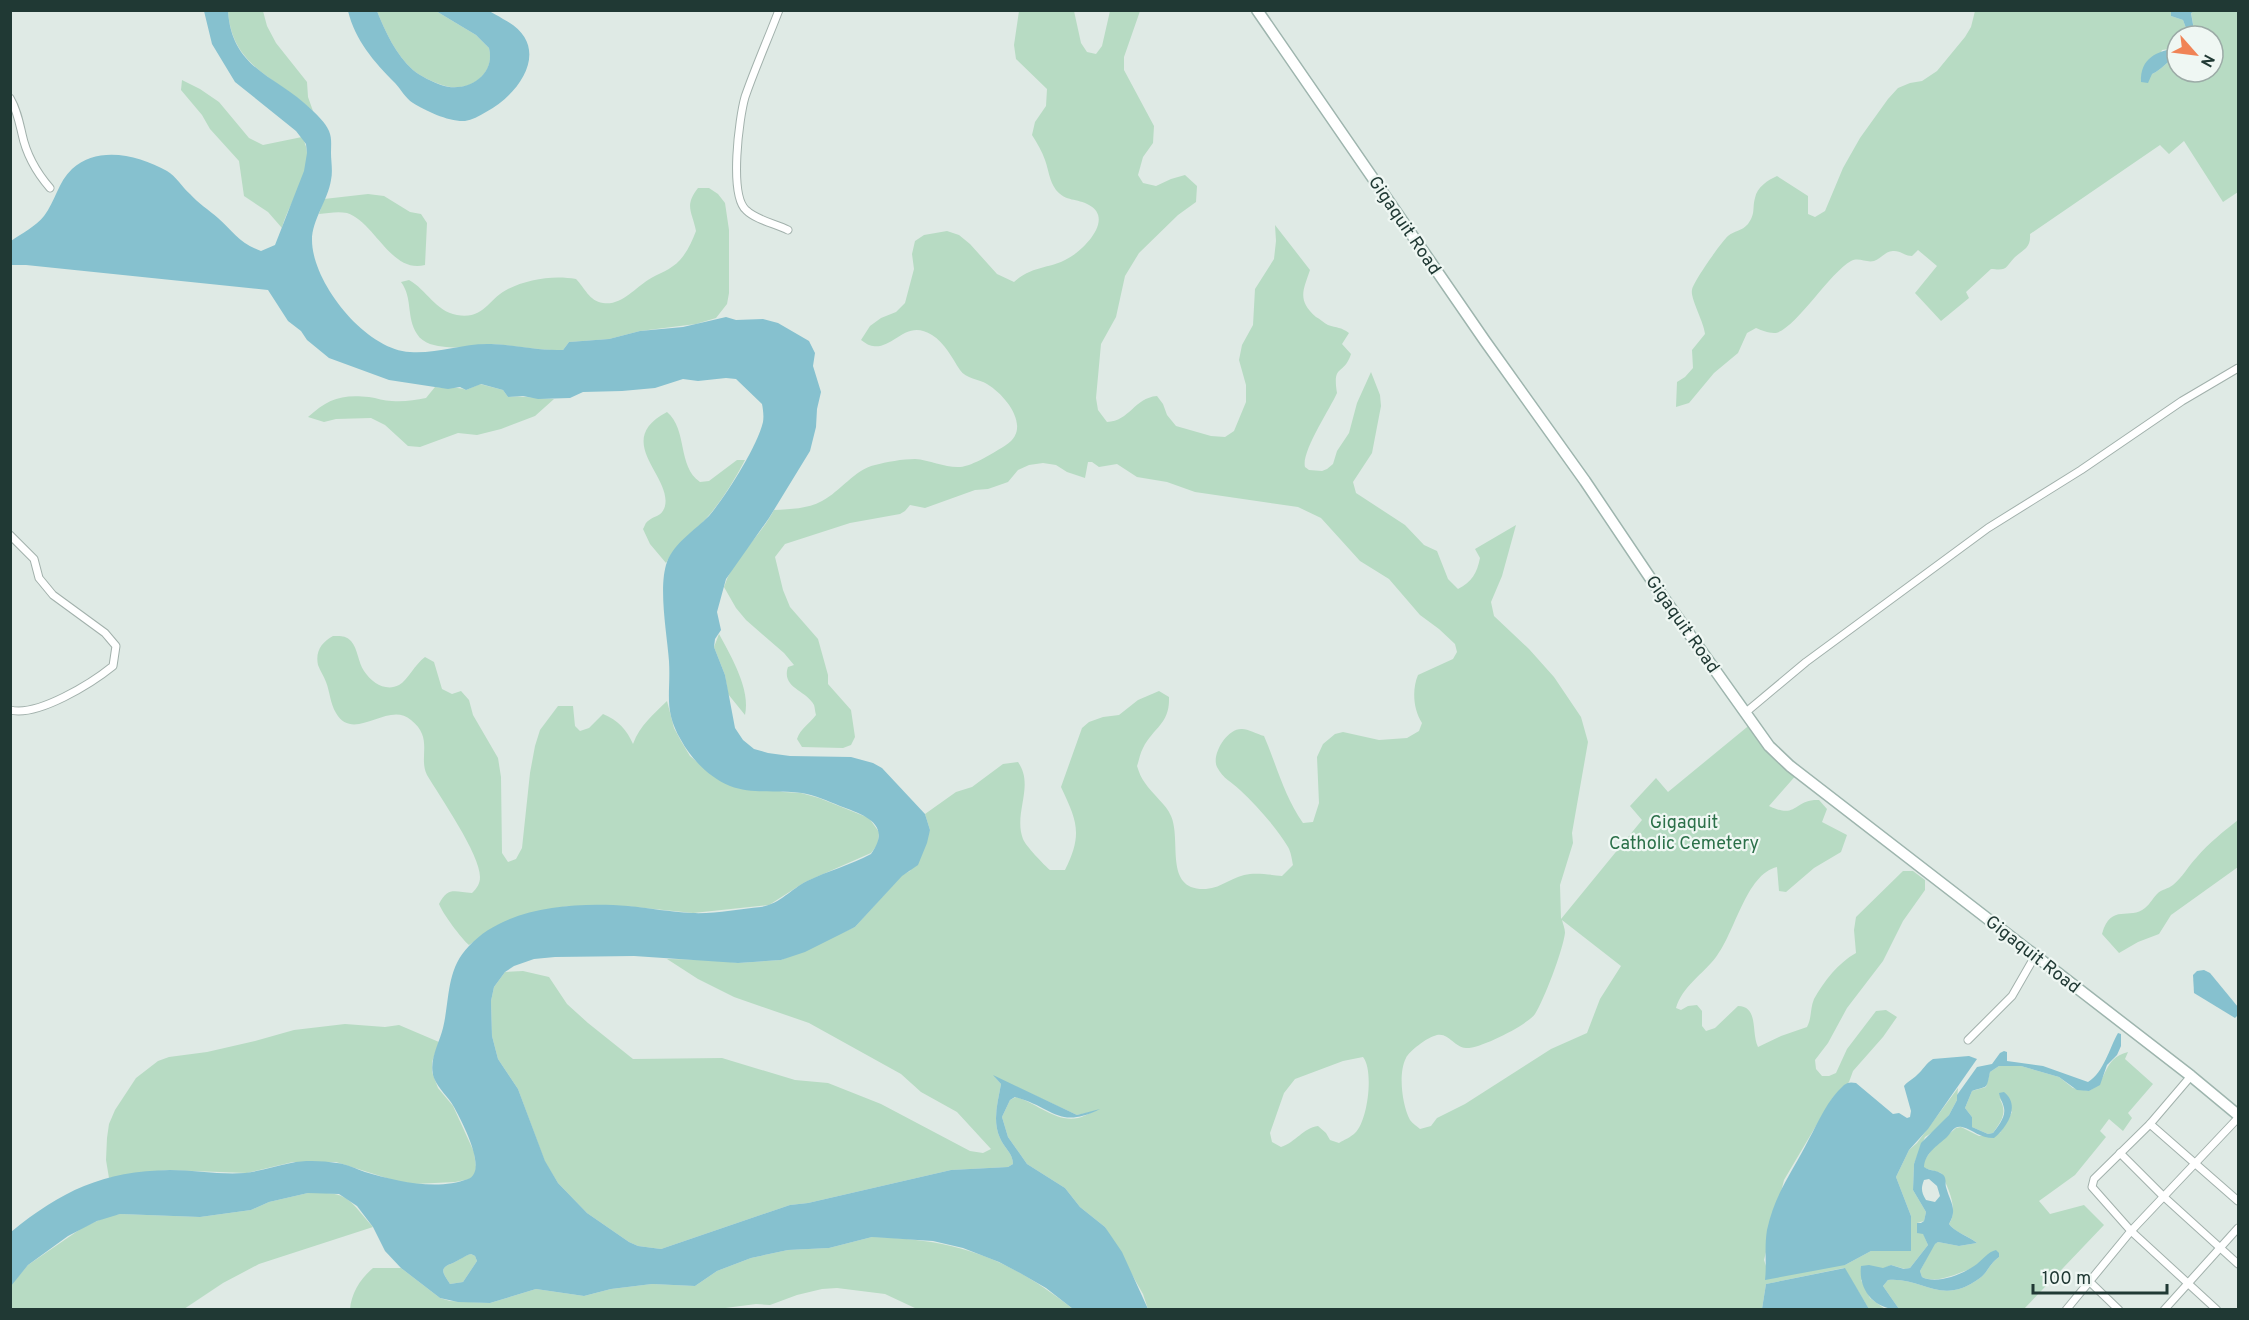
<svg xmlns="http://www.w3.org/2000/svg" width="2249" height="1320" viewBox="0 0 2249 1320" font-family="Overpass,sans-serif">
<rect width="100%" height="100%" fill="#dfeae5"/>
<g fill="#b7dbc3" fill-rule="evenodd">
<path d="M2194,10L2238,11V192L2223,202L2184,141L2169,154L2160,145L2030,234C2031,248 2024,249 2015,257C2005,267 2009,271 1991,269L1966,292L1969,298L1941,321L1915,293L1937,266L1918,250L1912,256C1905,256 1901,251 1894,251C1886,250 1881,259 1874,261C1866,263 1859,257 1851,261C1829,273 1793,333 1774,333C1768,333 1761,330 1756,328L1747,333L1738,353L1714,373L1689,403L1676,407L1677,382L1685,377L1693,368L1692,350L1705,334C1704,322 1690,298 1692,290C1693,282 1722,241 1728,236C1734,231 1742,231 1748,224C1756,213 1752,209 1755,198C1757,187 1768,180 1777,176L1808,196V214L1815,217L1825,211L1843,168L1860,138L1888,99L1898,88L1910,83L1922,81L1937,71L1965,37L1971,27L1975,11H2171V16L2183,20L2186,28V36H2177V48L2162,50L2152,74C2162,70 2167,60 2177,57V72H2213V36H2195L2191,12Z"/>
<path d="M228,11H263L267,26L276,43L307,82L308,97L313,111C277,77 232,68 228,11Z"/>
<path d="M377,11H436L476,35L489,48C496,76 467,94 442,85C433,82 420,76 413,70C396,55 385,31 377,11Z"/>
<path d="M1019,11H1074L1081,43L1087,52L1096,54L1102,46L1110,11H1140L1124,57V70L1154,126L1153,143L1143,157L1138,175L1143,183L1156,186L1171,179L1185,175L1197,186L1196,202L1178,215L1139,253L1125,276L1116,317L1101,344L1096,398L1098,410L1107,422C1130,421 1134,398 1157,396L1163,404L1167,415L1176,426L1211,436L1225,437L1234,431L1246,402V385L1239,360L1242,345L1253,325L1255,289L1274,259L1276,241L1275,225L1310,270C1303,291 1297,300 1316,317C1320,319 1324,323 1328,325C1337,328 1341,327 1349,333L1342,344L1351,354C1344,376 1332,363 1337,393C1330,409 1301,452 1305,467L1309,470L1322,471L1327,469L1333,464L1337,451L1349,433L1357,403L1371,372L1380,395L1381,406L1372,453L1353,482L1356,493L1405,525L1424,545L1437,551L1448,579L1458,589C1472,582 1477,573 1480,558L1475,549L1516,525L1502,576L1491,602L1494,616L1529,649L1554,677L1581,717L1588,742L1572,833L1573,843L1560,885L1561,919L1642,820L1630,806L1656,778L1668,792L1752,723L1798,773L1769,806C1798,820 1793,799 1819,800L1827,809L1822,822L1847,835L1841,852L1814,868L1786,892L1779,891L1777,867C1746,874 1735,933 1716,957C1703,974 1682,987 1676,1008L1681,1010L1688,1006L1697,1005L1702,1011V1026L1706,1031L1715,1028L1738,1006C1759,1006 1751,1033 1758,1047L1781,1036L1807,1027C1812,1018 1810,1008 1814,999C1824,981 1838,963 1856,953L1854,930L1856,917L1903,871H1913L1925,880V890L1903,921L1883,961L1847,1008L1828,1043L1815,1060L1816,1069L1822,1076H1829L1836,1073L1847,1049L1876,1011L1886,1010L1897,1017L1883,1037L1853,1071L1849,1082L1833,1097L1784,1180L1764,1260L1766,1266L1845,1265L1871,1251H1911V1216L1896,1177L1909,1150L1917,1143L1958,1088L1957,1100L1949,1115L1936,1130L1925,1137L1914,1164L1913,1190L1926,1212L1924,1221L1917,1223V1233H1923L1928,1245L1910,1268L1905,1269L1891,1265L1861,1280L1870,1298L1885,1309H1869L1844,1268L1766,1284L1762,1309H1148L1143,1294L1105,1227L1080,1207L1065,1188L1027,1164L1008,1137L1002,1117L1010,1100L1016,1097C1035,1102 1056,1123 1078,1118C1083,1117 1090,1113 1095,1111L1077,1115L995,1077L1001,1084C998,1102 992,1120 1000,1138C1004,1148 1013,1153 1013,1164L1008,1167L951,1170L808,1203L790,1205L661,1249L638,1246L629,1242L587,1213L558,1183L545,1162L518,1089L498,1059L492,1036L491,1001L494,987L505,972L523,971L549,977L567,1004L588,1023L633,1059L722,1058L795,1080L828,1083L881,1104L970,1151L983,1153L991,1149L957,1112L921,1092L901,1074L809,1023L734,997L698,979L667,959L715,960L738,963L781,960L855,927L902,875L910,871L930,830L925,814L956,792L972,787L1003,764L1018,762C1035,786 1013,813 1023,839C1025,845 1044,865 1050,870H1065C1083,834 1077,821 1061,787L1082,728L1089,722L1103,717L1119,715L1138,700L1159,691L1169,697C1170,724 1154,727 1143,748C1140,753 1139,761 1137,766C1139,772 1141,778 1145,783C1152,794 1166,804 1171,816C1182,841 1163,891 1206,889C1222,888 1234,875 1250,874C1260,873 1272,875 1282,876L1293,865C1292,860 1291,852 1288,847C1276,827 1257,806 1240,790C1232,782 1223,779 1217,767C1211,755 1227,728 1242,729C1248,729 1257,734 1264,736C1277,766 1284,796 1303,823L1313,822L1319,803L1317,757L1323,744L1335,734L1343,732L1379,740L1407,738L1419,731L1422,723C1413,709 1412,689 1418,675L1453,659L1457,652L1455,644L1439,629L1420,615L1389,579L1360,561L1321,518L1298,507L1195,492L1167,482L1137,477L1117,464L1099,467L1092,462H1088L1085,478L1067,472L1056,465L1043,463L1029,465L1018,470L1008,482L988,489L975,490L925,508L910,505L905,511L900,514L850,523L785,544L775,557L783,590L790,607L818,639L828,675V684L851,710L855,737L851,745L843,748L802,747L797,739C800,729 809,724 816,715C815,712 815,708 814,705C806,690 781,688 788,667L794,665L784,653L746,620L736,608L724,587C733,558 760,537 774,510C791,509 807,509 822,501C841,491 854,470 875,465C886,462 903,459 915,459C930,460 946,468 960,467C973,466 995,452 1006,445C1032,429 1007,396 987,384C979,379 966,379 960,370C952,358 945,343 932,335C906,318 894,349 873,346C869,346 864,342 861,340L870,326L881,318L896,312L905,303L914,269L912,254L915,241L924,235L947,231L959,235L970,244L997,274L1014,282C1034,264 1051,270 1072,256C1087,246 1113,218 1089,205C1077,198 1066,202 1056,190C1049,180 1049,171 1045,160C1042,151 1037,143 1032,135L1035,122L1046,106L1047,89L1016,59L1014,45ZM1562,920L1621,966L1600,999L1587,1033L1551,1049L1465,1104L1437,1118L1431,1126L1420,1129C1417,1126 1413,1124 1410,1120C1402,1105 1398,1073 1406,1058C1409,1051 1427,1038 1434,1036C1448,1030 1453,1047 1466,1048C1480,1049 1527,1025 1535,1014C1544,1000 1563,950 1565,933C1565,929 1563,924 1562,920ZM1363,1057C1374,1070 1368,1121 1355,1133C1351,1137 1344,1140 1339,1143L1330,1140L1326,1133L1318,1126C1303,1128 1296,1142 1281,1147L1272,1142L1270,1133L1284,1093L1295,1079L1343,1061Z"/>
<path d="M182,80L200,89L219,102L249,138L263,145L302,137C319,166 289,200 282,228L268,212L244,196L239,161L210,129L202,115L181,90Z"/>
<path d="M698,188H709L718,194L725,203L729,230V293L727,304L716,318L696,324L640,331L609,339L569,342L563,350C539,351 517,346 493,344C478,344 461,349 446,347C436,346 423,344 417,334C406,317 413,298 401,282L409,280C427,290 435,311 457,315C484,320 489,298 508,289C528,279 554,275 576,279C585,288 589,301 603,303C621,306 635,288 648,280C659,273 671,270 680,260C688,251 692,241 696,231C692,211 684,206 698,188Z"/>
<path d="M368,194L384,196L410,212L421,214L427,223L425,265C391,274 375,222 347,213C338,211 328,213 319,214L324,199Z"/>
<path d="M480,384L503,390L508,397C524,395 538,399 554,399L535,416L501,429L477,435L458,433L420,447L408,446L385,425L371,418L336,419L324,422L308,417C328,399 341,394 369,397C377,398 384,401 392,401C404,402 415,400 426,398L435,387C446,389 458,386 466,390Z"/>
<path d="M667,412C688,430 677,466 700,482L709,481L737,460H745C735,479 724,497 711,513C696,531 677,542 666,563L650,544L643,529C645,526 645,523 648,521C655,515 662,517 665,506C672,476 612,441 667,412Z"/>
<path d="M719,634C731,656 751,690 745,715L728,694L725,675L714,647Z"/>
<path d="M333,636C340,636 345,635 351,641C358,649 358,662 364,671C372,683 386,692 399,685C408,680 415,664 425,657L434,662L442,689L452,694L461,691L469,700L473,715L498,758L501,777L502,853L508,862L516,859L522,848L530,773L535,746L540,730L558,706H573L575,726L580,731L589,728L603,714C618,720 627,730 633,744C640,725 653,715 667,701L674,728L681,741L690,756L702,766L783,792L801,793L819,798L869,818L879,832L878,844L871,853L805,882L769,905L693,913L625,906H568L540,911L498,925L469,945C461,938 443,914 439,904C448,886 455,892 472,893C477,888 480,884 480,877C480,854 440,797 427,775C418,757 434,738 411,720C388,700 354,744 336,713C330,703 330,692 326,682C324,676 320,671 318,665C315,651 322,642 333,636Z"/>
<path d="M2238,820V867L2171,915L2159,934L2138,942L2119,953L2102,934C2111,902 2130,921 2145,908C2150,904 2153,898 2157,894C2162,889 2168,889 2173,885C2182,878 2189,865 2197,857C2209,843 2224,831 2238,820Z"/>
<path d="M345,1024L385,1027L399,1025L439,1042L432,1062V1072L438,1088L453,1106L474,1152L476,1167L475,1175L470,1179L455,1182L414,1184L396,1181L336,1162H293L247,1173L166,1170L109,1178L106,1160L107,1138L109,1124L115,1110L136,1078L158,1061L169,1057L207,1052L255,1041L294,1030Z"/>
<path d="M2128,1052L2125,1059L2153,1084L2128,1113L2132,1118L2123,1131L2109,1119L2100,1131L2106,1137L2075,1175L2039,1201L2050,1214L2084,1205L2104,1225L2024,1309H1899L1883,1286L1888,1280C1924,1277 1941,1307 1980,1278C1988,1272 1990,1263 1999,1257C1979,1263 1940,1287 1922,1277L1920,1271L1934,1244L1938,1242L1959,1246L1977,1243C1969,1236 1954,1232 1949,1224C1959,1209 1948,1188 1941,1173L1924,1168V1161L1933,1148L1956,1128L1961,1127L1979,1136L2000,1133L2012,1112L1999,1098C2008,1112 2002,1120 1993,1133L1988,1134L1972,1127V1117L1965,1108L1972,1091L1986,1087L1990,1072L1999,1066H2021L2059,1077L2073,1088L2089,1091C2110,1080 2101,1059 2128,1052Z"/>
<path d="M308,1193C349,1191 348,1199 373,1227L259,1264L223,1283L184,1309H11L10,1286L28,1265L82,1228L108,1216L120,1214L200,1217L251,1210L269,1202Z"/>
<path d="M872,1237C956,1239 1007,1257 1073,1309H917L885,1294L837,1288L822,1289L797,1295L770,1305L756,1304L710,1310H350C351,1293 361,1278 373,1268H401L440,1298L450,1301L490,1303L536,1289L584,1296L611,1289L652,1284L695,1286L717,1271L751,1258L788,1250L829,1248Z"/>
<path d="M471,1254L475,1256L477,1261L463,1282L450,1284C443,1273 438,1268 453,1263C460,1260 463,1256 471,1254Z"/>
</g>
<g fill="#86c1cf" fill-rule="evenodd">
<path d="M204,11H228C232,70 276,75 312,110C318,116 325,122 329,131C332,138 331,145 331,153C331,161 333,171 331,180C328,200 312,220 312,240C312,283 366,350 410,352C437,354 463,343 491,344C516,345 537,351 563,350L569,342L609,339L640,331L683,327L726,317L736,320L763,319L778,323L809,341L815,353L813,366L821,392L817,409L816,427L810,451L769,518L726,579L717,612L721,630L715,639L714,647L725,675L735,728L743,740L754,749L768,753L790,756L851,757L873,763L882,768L925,814L930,830L927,843L918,865L902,876L855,927L805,952L781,960L738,963L634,956L555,957L534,959L514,966L505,972L494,987L491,1001L492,1036L498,1059L518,1089L545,1161L558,1183L587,1213L629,1242L638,1246L661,1249L790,1205L808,1203L951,1170L1008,1167L1013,1164C1013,1153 1004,1148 1000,1138C992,1120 998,1102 1001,1084L993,1075L1077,1115L1100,1109C1058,1130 1053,1107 1015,1097L1010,1100L1002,1117L1008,1137L1027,1164L1065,1188L1080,1207L1105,1227L1122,1252L1148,1309H1073L1046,1288L1020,1273L999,1262L963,1248L933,1241L872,1237L829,1248L788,1250L751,1258L717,1271L695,1286L652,1284L611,1289L584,1296L536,1289L490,1303L458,1302L440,1298L401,1268L385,1251L373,1227L357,1206L339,1194L308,1193L269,1202L251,1210L200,1217L120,1214L97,1221L68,1236L28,1265L11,1286V1232C61,1191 103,1171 170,1170C195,1170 220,1175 245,1173C261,1171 276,1166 291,1163C305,1160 323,1161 337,1163C347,1164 356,1169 365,1172C395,1181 437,1191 468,1179C489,1171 461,1120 454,1107C448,1096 439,1090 434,1078C428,1061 439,1044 443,1028C450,999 446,969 469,946C506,906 577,902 628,906C649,908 670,912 692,913C715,914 739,909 761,907C780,904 791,889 807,881C828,871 850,865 871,854C893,824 864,815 840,806C828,801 815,795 802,793C778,789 753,795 730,786C710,778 691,759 681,740C663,709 671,694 669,661C667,634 658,587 667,562C674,543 695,530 709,516C726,496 757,447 763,422C764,416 763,409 762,404L736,379L726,378L698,381L683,379L655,388L622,391L583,392L570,398L538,399L523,396L508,397L503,390L481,384L466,390L460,387L448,389L389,380L329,358L307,340L301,331L288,321L268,290L26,265H11V241C21,234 36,226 44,216C55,202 58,182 72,169C98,145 139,155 167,171C176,176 182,187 190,194C198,203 209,210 218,218C234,232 239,243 261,251L275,245L304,171L307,153L306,144L296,131L235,82L212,44ZM471,1254L475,1256L477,1261L463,1282L450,1284C443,1273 438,1268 453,1263C460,1260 464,1256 471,1254Z"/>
<path d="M348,11H377C385,31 396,55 413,70C420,76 433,82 441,85C466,94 496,76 489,48L476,35L436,11C452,10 471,7 486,10C492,12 498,16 503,19C553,44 523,92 486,112C479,116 472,120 465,121C449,122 426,111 413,103C405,98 401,89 395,83C374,62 355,40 348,11Z"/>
<path d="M2171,11H2194L2191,13L2195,36H2186V28L2183,20L2171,16Z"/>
<path d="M2177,48V57C2167,60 2162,70 2152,74L2148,83L2141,82C2140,58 2157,51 2177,48Z"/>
<path d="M2204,970L2210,973L2238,1007V1015L2235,1018L2194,993L2193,975L2197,971Z"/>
<path d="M2118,1033L2121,1034V1046L2117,1055L2107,1065L2100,1085L2089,1091L2077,1090L2059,1077L2021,1066H1999L1990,1072C1986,1091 1988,1085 1972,1091L1965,1108L1972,1117V1127L1988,1134L1993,1133C1998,1126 2006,1117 2004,1108C2003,1102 2000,1099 1999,1093L2004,1092C2021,1105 2007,1128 1994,1138C1979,1138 1974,1130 1962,1127C1954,1125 1951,1133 1947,1137C1937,1146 1925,1153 1924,1167C1929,1171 1937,1170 1942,1174C1947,1177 1945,1183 1946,1187C1950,1202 1958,1209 1949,1224C1953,1231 1970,1237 1977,1243L1959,1246L1938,1242L1935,1244L1920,1271L1922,1277C1936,1285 1964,1274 1977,1264C1983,1259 1988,1252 1996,1250L1999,1253V1257C1990,1263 1988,1272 1980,1278C1941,1307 1924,1277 1888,1280L1883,1286L1899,1309C1876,1310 1858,1291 1861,1266L1869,1265L1883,1268L1891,1265L1904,1269L1910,1268L1928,1245L1923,1234L1917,1233V1223H1921L1924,1221L1926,1212L1913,1190L1914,1164L1921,1143L1949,1115L1957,1100V1095L1977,1067L1992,1064L2000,1053L2004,1051L2007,1052V1061L2043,1066L2088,1082C2104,1072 2109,1049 2118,1033ZM1929,1179L1937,1186L1940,1196L1935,1202L1926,1200C1921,1192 1921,1188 1924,1180Z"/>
<path d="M1969,1056L1977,1059L1928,1129L1909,1150L1896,1177L1911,1216V1251H1871L1845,1265L1765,1280C1767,1263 1764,1248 1767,1230C1775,1193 1793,1171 1809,1139C1819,1121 1827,1100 1844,1085C1848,1082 1851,1082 1856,1083L1893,1114L1899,1113L1907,1118L1910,1117L1911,1111L1904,1086C1908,1081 1913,1079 1917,1075C1923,1070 1926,1063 1933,1059Z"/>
<path d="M1845,1268L1869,1309H1762L1766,1284Z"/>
</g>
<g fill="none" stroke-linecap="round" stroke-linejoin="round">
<defs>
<g id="minor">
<path d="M779,10C768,39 755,68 745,97C739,118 729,195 746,210C756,220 776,224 788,230"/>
<path d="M10,98C17,110 19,121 22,134C26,153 37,173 50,188"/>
<path d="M10,535L34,559L39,578L53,595L105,633L116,646L113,666C92,683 38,717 10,710"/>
<path d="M1745,713L1806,662L1988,528L2081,470L2182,401L2238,368"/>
<path d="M1968,1040L2012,996L2035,956"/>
<path d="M2191,1076L2150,1124L2094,1179L2092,1187L2131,1231L2217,1310"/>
<path d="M2150,1124L2238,1201"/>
<path d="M2120,1153L2163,1196L2238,1264"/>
<path d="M2090,1282L2119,1310"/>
<path d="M2066,1310L2131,1231L2238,1118"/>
<path d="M2164,1310L2238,1228"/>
</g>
<path id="secondary" d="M1257,10L1485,341L1585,481L1663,597L1769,746L1790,766L2191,1076L2238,1115"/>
</defs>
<use href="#minor" stroke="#a2b1ac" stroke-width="9"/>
<use href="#secondary" stroke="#9eb5ae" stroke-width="13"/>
<use href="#minor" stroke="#fff" stroke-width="7"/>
<use href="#secondary" stroke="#fff" stroke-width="10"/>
</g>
<g text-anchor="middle" stroke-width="4.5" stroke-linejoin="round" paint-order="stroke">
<g font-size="18" fill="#203934" stroke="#eff7f3">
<text transform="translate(1405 225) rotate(56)" y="6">Gigaquit Road</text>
<text transform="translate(1683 624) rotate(55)" y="6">Gigaquit Road</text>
<text transform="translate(2033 954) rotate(38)" y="6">Gigaquit Road</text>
</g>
<g font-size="18" fill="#2b7049" stroke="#eff7f3">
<text x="1684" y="828">Gigaquit<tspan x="1684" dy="21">Catholic Cemetery</tspan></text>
</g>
</g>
<rect width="2249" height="1320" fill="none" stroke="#203934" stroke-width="24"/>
<g transform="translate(2195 54) rotate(118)"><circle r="28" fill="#eff7f3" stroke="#9caba7" stroke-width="1.5"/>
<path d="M0-4.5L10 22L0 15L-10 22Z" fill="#f08356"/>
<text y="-9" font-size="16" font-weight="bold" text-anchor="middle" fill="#203934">N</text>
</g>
<path d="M2033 1284v9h134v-9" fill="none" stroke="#203934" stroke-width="3"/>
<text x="2042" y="1284" font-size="18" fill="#203934" stroke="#eff7f3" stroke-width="4.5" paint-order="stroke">100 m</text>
</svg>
